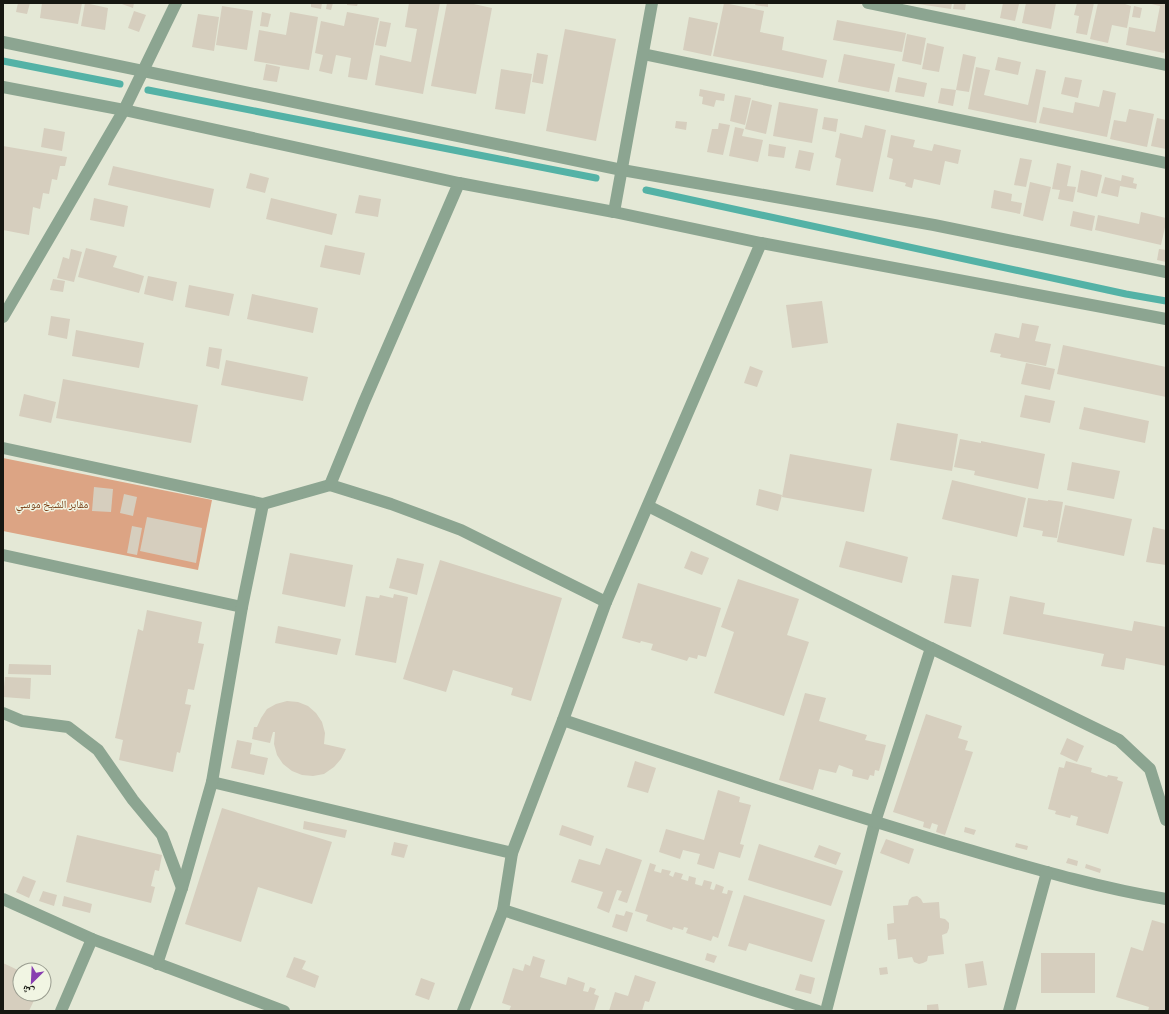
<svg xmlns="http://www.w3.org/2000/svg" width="1169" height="1014" viewBox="0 0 1169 1014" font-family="'PT Sans Narrow','Noto Naskh Arabic',sans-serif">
<rect width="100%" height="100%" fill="#e4e8d6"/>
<path fill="#dca484" d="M3,458L212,500L198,570L3,531Z"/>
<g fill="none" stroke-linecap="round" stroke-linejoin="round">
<g stroke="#54b2a6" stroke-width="7">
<path d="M3,61L120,84"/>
<path d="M148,90L596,178"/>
<path d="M646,190L1126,294L1166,301"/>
</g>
</g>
<g fill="#d6cebe">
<path d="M18,3H30L27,14L16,12Z"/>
<path d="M42,3H82L78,24L40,18Z"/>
<path d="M85,3L108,8L105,30L81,26Z"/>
<path d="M119,3H134L133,8Z"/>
<path d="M311,3H322L321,9L311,7Z"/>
<path d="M327,3H333L331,10L326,9Z"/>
<path d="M347,3H358L357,6L347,5Z"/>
<path d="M409,3H440L423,94L375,85L380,55L411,62L417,29L405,27Z"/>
<path d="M447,3H469L492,8L476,94L431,86Z"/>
<path d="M724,3L764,11L760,32L784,37L782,50L827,60L823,78L713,56Z"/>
<path d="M756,3H768V7L755,5Z"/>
<path d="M918,3H952L951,9L918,4Z"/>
<path d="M954,3H966L965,10L953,9Z"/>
<path d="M1003,3L1019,4L1015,21L1000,18Z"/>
<path d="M1026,3H1056L1051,29L1022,23Z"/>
<path d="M1077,3H1094L1087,35L1076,33L1079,16L1074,15Z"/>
<path d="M1098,3H1126L1125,4L1131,6L1127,28L1112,25L1108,43L1090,39Z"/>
<path d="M1147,3H1166V44L1164,53L1126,45L1129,27L1155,32L1160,6Z"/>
<path d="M222,6L253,11L247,50L216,45Z"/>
<path d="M1134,6L1142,8L1140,18L1132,17Z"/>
<path d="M134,11L146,15L139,32L128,28Z"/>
<path d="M262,12L271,14L268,27L260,26Z"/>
<path d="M290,12L318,17L309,70L254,61L259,30L286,35Z"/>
<path d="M347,12L379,18L367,80L348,77L351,58L336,55L332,74L319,71L323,55L315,53L321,21L344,26Z"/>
<path d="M198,14L219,17L214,51L192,47Z"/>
<path d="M689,17L718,23L711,56L683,50Z"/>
<path d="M837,20L906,33L902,52L833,40Z"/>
<path d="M380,21L391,23L386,47L375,45Z"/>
<path d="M565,29L616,39L596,141L546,131Z"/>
<path d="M907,34L926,38L921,65L902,61Z"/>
<path d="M927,43L944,47L939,72L922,69Z"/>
<path d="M537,53L548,55L543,84L532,82Z"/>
<path d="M844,54L895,64L889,92L838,82Z"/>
<path d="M963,54L976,57L969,92L956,90Z"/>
<path d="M998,57L1021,62L1018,75L995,70Z"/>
<path d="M266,64L280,67L277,82L263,80Z"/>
<path d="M976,67L990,70L984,95L1028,105L1036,69L1046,71L1036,123L968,109Z"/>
<path d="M501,69L532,74L525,114L495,109Z"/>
<path d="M898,77L927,83L924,97L895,92Z"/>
<path d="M1065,77L1082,80L1078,98L1061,94Z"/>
<path d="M941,88L956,90L953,106L938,103Z"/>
<path d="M700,89L725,94L724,101L716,100L714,107L702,104L703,97L699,96Z"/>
<path d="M1103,90L1116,93L1107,137L1039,123L1043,107L1073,113L1075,102L1099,107Z"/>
<path d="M735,95L751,98L745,125L730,121Z"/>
<path d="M752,100L772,105L766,134L745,129Z"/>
<path d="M779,102L818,109L812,143L773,136Z"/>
<path d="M1129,109L1154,114L1147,147L1110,139L1114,120L1126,122Z"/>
<path d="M824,117L838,119L836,132L822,129Z"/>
<path d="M1157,118L1166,120V149L1151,146Z"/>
<path d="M676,121L687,122L686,130L675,128Z"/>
<path d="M719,123L730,125L723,155L707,152L712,129H718Z"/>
<path d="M865,125L886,130L873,192L836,185L841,159L835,157L840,133L862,138Z"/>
<path d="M735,127L744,129L742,136L763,140L758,162L729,156Z"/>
<path d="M44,128L65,132L62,151L41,147Z"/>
<path d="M891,135L915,140L913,147L932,151L934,144L961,150L958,164L945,161L940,185L914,179L912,188L905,186L906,183L889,179L893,159L887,157Z"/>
<path d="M769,144L786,147L784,158L768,156Z"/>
<path d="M3,146L67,157L65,166H60L57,180L52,179L49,194L43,193L40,209L33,207L29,235L3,230Z"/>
<path d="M799,150L814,153L810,171L795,168Z"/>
<path d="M1020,158L1032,160L1026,187L1014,185Z"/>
<path d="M1057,163L1071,166L1067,186L1076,187L1073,202L1058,199L1060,190L1052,189Z"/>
<path d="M113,166L214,189L210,208L108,185Z"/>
<path d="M1081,170L1102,175L1097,197L1077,192Z"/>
<path d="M250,173L269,178L265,193L246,188Z"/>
<path d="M1122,175L1134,178L1133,183L1137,184L1136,189L1120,186L1118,197L1101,193L1105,177L1121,181Z"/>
<path d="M1030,182L1051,187L1043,221L1023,216Z"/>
<path d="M994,190L1012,194L1011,201L1022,203L1020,214L991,208Z"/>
<path d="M359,195L381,199L378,217L355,213Z"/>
<path d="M94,198L128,206L124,227L90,220Z"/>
<path d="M271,198L337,214L332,235L266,219Z"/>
<path d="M1073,211L1095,216L1092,231L1070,226Z"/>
<path d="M1141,212L1166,218V223L1161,245L1095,230L1098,215L1139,224Z"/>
<path d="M325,245L365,253L360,275L320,267Z"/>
<path d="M86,248L117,256L113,267L144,276L139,293L78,277Z"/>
<path d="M71,249L82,252L74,282L57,278L63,257L69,259Z"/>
<path d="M1159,249L1166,250V262L1157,260Z"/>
<path d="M148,276L177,282L173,301L144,294Z"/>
<path d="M53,279L65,281L63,292L50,290Z"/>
<path d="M189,285L234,294L229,316L185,307Z"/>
<path d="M252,294L318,308L313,333L247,319Z"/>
<path d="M822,301L828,343L792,348L786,305Z"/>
<path d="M51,316L70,319L67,339L48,335Z"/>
<path d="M1022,323L1039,326L1035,341L1051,344L1046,366L1000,357L1001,354L990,352L995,333L1019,338Z"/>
<path d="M76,330L144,343L139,368L72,356Z"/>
<path d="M1063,345L1166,367V397L1057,374Z"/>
<path d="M209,347L222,349L219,369L206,366Z"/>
<path d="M226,360L308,377L303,401L221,385Z"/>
<path d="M1026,363L1055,369L1050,390L1021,384Z"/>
<path d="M750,366L763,371L757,387L744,383Z"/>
<path d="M63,379L198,405L191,443L56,418Z"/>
<path d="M24,394L56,402L51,423L19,416Z"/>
<path d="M1025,395L1055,401L1050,423L1020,417Z"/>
<path d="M1084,407L1149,421L1145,443L1079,429Z"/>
<path d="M897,423L958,434L952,471L890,460Z"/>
<path d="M960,439L981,443V441L1045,454L1038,489L974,475L975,471L954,467Z"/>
<path d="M790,454L872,469L864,512L782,497Z"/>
<path d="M1072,462L1120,471L1114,499L1067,490Z"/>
<path d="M952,480L1026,498L1017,537L942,519Z"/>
<path d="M94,487L113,489L111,512L92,511Z"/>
<path d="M759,489L782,495L778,511L756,505Z"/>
<path d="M124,494L137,497L133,516L120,513Z"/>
<path d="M1028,498L1048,501V500L1063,502L1057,538L1042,536L1043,531L1023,527Z"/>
<path d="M1065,505L1132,519L1124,556L1057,542Z"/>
<path d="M147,517L202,528L196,563L140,551Z"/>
<path d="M132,526L142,528L137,555L127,553Z"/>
<path d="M1153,527L1166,530V565L1146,562Z"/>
<path d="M846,541L908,557L902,583L839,567Z"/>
<path d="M691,551L709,558L702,575L684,568Z"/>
<path d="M290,553L353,565L345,607L282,594Z"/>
<path d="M397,558L424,564L417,595L389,588Z"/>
<path d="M440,560L562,598L531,701L511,695L513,688L453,670L446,692L403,679Z"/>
<path d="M952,575L979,579L971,627L944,623Z"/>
<path d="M738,579L799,599L787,635L809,642L784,716L714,693L734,632L721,627Z"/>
<path d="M638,583L721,608L706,657L698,655L697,659L689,657L687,661L651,650L653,644L641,641L640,643L622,638Z"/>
<path d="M394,594L408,597L396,663L355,655L366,596L379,598L380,595L393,598Z"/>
<path d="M1010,596L1045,603L1043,614L1132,631L1134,621L1166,627V666L1126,658L1124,670L1101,666L1104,654L1003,634Z"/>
<path d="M147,610L202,622L198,643L204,644L194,690L188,689L185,704L191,705L180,753L177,752L173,772L119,760L123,740L115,738L138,629L143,631Z"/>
<path d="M278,626L341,639L337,655L275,643Z"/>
<path d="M9,664L51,665V675L8,674Z"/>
<path d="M5,677L31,678L30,699L3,697Z"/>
<path d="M805,693L826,698L819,721L867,735L865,740L886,745L879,771L875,770L874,776L870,775L868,780L852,776L853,770L839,765L836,773L819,769L813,790L779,780Z"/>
<path d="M287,701L298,702L308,706L316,713L322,722L325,733L324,744L346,749L341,759L334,767L324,774L313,776L302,775L292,771L283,764L277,755L274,744L275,732H273L270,743L252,739L254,727H257L261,718L267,709L276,704Z"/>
<path d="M926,714L962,726L958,738L968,741L965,750L973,752L945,835L936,832L938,825L932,823L930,829L923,827L924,822L893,812Z"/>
<path d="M1067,738L1084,746L1077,762L1060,754Z"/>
<path d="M237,740L252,743L250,754L268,758L264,775L231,768Z"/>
<path d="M635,761L656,768L648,793L627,787Z"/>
<path d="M1066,761L1092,768L1091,772L1107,777L1108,775L1118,777L1117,780L1123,782L1108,834L1076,825L1078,817L1071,815L1070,818L1055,814L1056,811L1048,809L1059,767L1064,768Z"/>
<path d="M718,790L740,797L739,802L751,805L740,844L744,845L740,858L719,852L714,869L697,864L700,854L683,850L680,859L659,852L666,829L704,840Z"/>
<path d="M222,808L332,842L312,904L258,887L241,942L185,924Z"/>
<path d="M304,821L347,830L345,838L303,829Z"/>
<path d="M562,825L594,836L591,846L559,835Z"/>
<path d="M965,827L976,830L974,835L964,832Z"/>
<path d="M77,835L162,855L159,871L155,870L151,886L155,887L151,903L66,882Z"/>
<path d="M886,839L914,849L909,864L880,853Z"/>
<path d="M394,842L408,845L404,858L391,855Z"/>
<path d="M1016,843L1028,846L1027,850L1015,847Z"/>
<path d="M759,844L843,871L831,906L748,880Z"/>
<path d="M819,845L841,853L836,865L814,857Z"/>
<path d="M606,848L642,860L627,903L618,900L622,891L617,890L609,913L597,908L603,892L571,882L579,859L600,865Z"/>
<path d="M1068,858L1078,861L1077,866L1066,863Z"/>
<path d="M650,863L656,865L654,871L661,873L662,869L671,871L669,875L673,877L675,872L683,874L681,879L688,881L689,876L696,878L695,884L702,886L704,880L712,882L710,889L714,890L716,884L724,887L722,893L727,894L728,890L733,891L718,938L713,936L711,941L686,933L688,928L684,927L683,930L673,927L672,930L646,921L648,915L635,911Z"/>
<path d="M1086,864L1101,869L1100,873L1085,868Z"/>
<path d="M23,876L36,881L29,898L16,892Z"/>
<path d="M43,891L57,895L54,906L39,901Z"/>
<path d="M744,895L825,920L812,962L749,943L746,951L728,946Z"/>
<path d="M64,896L92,904L90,913L62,906Z"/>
<path d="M917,896L921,899L923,903L939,902L940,918L945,919L949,923V928L947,933L942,935L944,954L928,956L927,961L923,963L919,964L914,962L912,957L898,959L896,939L888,940L887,924L894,923L893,906L908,905L909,900L912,897Z"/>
<path d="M626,911L633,913L627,932L612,927L616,914L624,916Z"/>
<path d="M1152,920L1166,924V1011H1148L1149,1007L1116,997L1131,947L1143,951Z"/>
<path d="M707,953L717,956L714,963L705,960Z"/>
<rect x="1041" y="953" width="54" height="40"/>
<path d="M533,956L545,960L540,977L566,985L568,977L585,983L583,991L588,992L590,987L596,989L594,994L599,996L594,1011H509L511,1006L502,1003L513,968L523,971L525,964L530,966Z"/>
<path d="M294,957L306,961L302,969L319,976L315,988L286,977Z"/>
<path d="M983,961L987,985L968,988L965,964Z"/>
<path d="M3,963L20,971V994H37L29,1011H3Z"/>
<path d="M887,967L888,974L880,975L879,968Z"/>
<path d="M800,974L815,978L811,994L795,990Z"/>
<path d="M635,975L656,982L649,1002L645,1001L642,1011H609L615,992L628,996Z"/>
<path d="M421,978L435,983L429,1000L415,995Z"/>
<path d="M938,1004L939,1011H927V1005Z"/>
</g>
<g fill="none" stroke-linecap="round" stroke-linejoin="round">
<g stroke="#8ca591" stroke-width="12">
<path d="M868,3L1166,65"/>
<path d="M3,42L622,170L934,225L1166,272"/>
<path d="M643,54L1166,163"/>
<path d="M3,87L124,110L459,183L614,212L761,243L1166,319"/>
<path d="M614,212L652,3"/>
<path d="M3,317L124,110L176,3"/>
<path d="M3,448L263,504L330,485L391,504L461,530L606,602"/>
<path d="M330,485L364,402L459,183"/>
<path d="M648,506L931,648L875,822L826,1011"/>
<path d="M3,555L242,607"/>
<path d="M931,648L1119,740L1150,769L1166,820"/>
<path d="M3,713L22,721L68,727L98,750L133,800L162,835L182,888"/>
<path d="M563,720C692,763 821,806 952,845C1022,865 1093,887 1166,899"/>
<path d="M212,782L512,853"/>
<path d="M3,899L92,939L284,1011"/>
<path d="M503,910L818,1011"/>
<path d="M157,964L182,888L212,782L242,607L263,504"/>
<path d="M61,1011L92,939"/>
<path d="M463,1011L503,910L512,853L563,720L606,602L761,243"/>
<path d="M1009,1011L1047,872"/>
</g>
</g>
<g text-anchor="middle" stroke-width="3" stroke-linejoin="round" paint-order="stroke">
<g font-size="11" fill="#783d14" stroke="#f1f5e3">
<text x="52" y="508">مقابر الشيخ موسي</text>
</g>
</g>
<rect width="1169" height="1014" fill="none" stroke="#161711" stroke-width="8"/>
<g transform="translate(32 982) rotate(204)"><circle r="19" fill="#f1f5e3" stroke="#999c8f"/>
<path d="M0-3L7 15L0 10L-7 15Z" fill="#883eb0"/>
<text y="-6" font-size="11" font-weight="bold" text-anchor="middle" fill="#161711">ش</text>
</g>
</svg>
